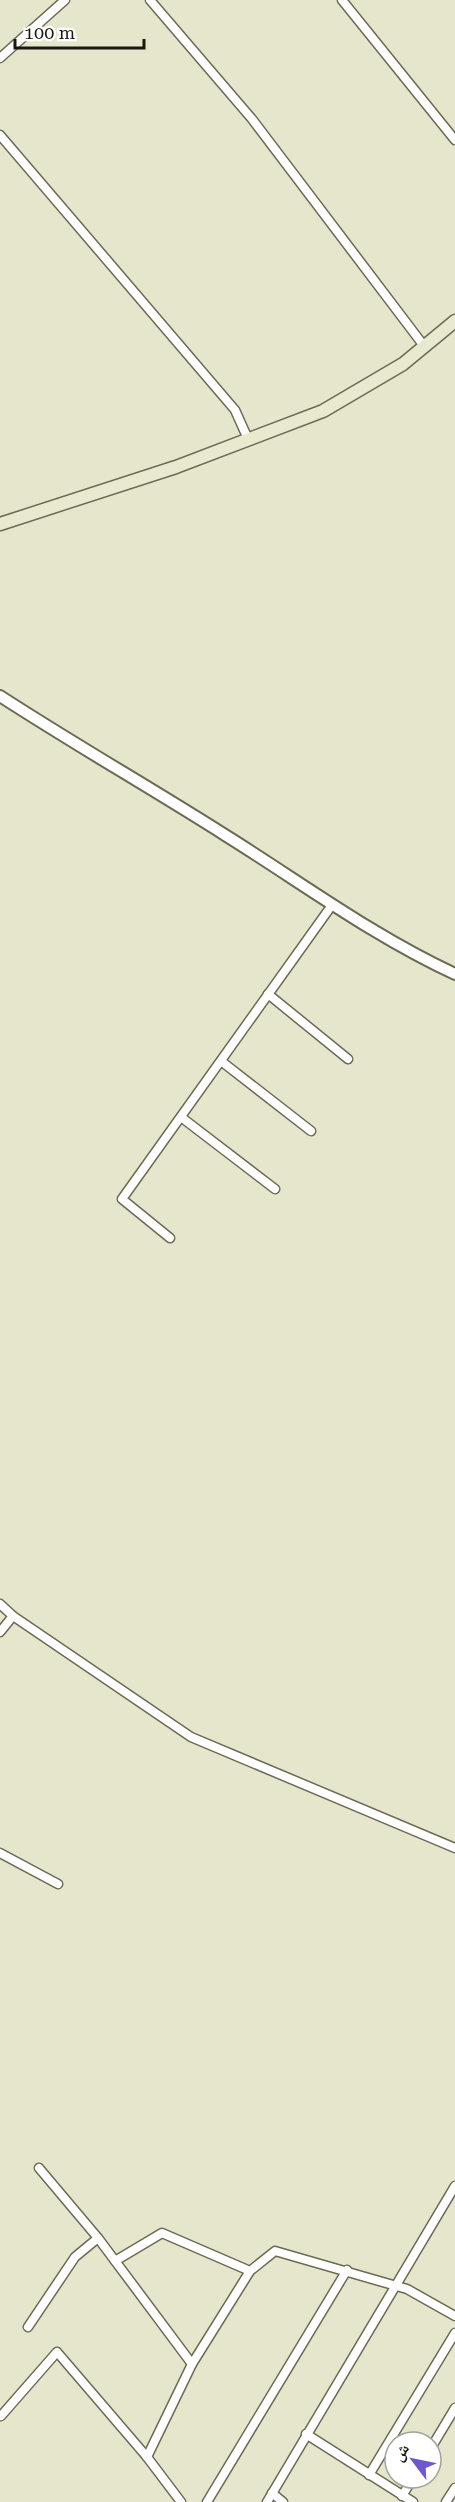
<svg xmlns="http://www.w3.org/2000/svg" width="455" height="2502" viewBox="0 0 455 2502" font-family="'Roboto Serif','Noto Naskh Arabic',serif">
<rect width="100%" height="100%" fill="#e6e6cc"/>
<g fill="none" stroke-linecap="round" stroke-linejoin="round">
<defs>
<g id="minor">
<path d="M150,0L252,119L424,346"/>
<path d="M342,0L455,140"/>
<path d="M0,58L65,0"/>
<path d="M0,135L235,410L248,439"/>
<path d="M268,994L348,1059"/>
<path d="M221,1061L311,1131"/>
<path d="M181,1117L275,1189"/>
<path d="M170,1238L122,1199L332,905"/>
<path d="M0,1604L13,1616"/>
<path d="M0,1632L13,1616L191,1737L455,1848"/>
<path d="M0,1853L58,1884"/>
<path d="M39,2168L98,2238L192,2364"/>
<path d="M115,2261L162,2233L250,2271"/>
<path d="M28,2327L75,2257L98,2238"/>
<path d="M1,2416L57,2352L147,2457L181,2502"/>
<path d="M306,2434L413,2502"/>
<path d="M431,2448L455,2408"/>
<path d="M147,2457L192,2364L250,2271L275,2251L407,2289L455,2316"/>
<path d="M369,2475L455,2333"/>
<path d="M272,2493L283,2502"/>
<path d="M402,2496L413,2478"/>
<path d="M207,2502L347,2270"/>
<path d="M267,2502L455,2186"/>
<path d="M446,2502L455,2488"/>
</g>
<path id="tertiary" d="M0,696C74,744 151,788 225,835C302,883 373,936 455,974"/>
<path id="secondary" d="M0,524L176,467L323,411L403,364L455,321"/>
</defs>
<use href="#minor" stroke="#6b6b54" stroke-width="11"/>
<use href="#tertiary" stroke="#6b6b54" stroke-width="14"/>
<use href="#secondary" stroke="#6b6b54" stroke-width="15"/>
<use href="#minor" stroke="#fff" stroke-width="8"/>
<use href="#tertiary" stroke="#fff" stroke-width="10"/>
<use href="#secondary" stroke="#e9e9d0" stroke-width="12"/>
</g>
<g transform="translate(413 2460) rotate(302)"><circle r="28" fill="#ffffff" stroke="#a3a39f" stroke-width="1.5"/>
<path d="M0-4.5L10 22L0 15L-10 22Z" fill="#6f57d1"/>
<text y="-9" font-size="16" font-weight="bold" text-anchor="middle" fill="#191910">ش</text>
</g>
<path d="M15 39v9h129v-9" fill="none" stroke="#191910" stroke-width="3"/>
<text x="24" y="39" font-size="18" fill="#191910" stroke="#ffffff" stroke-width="4.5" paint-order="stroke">100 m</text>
</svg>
